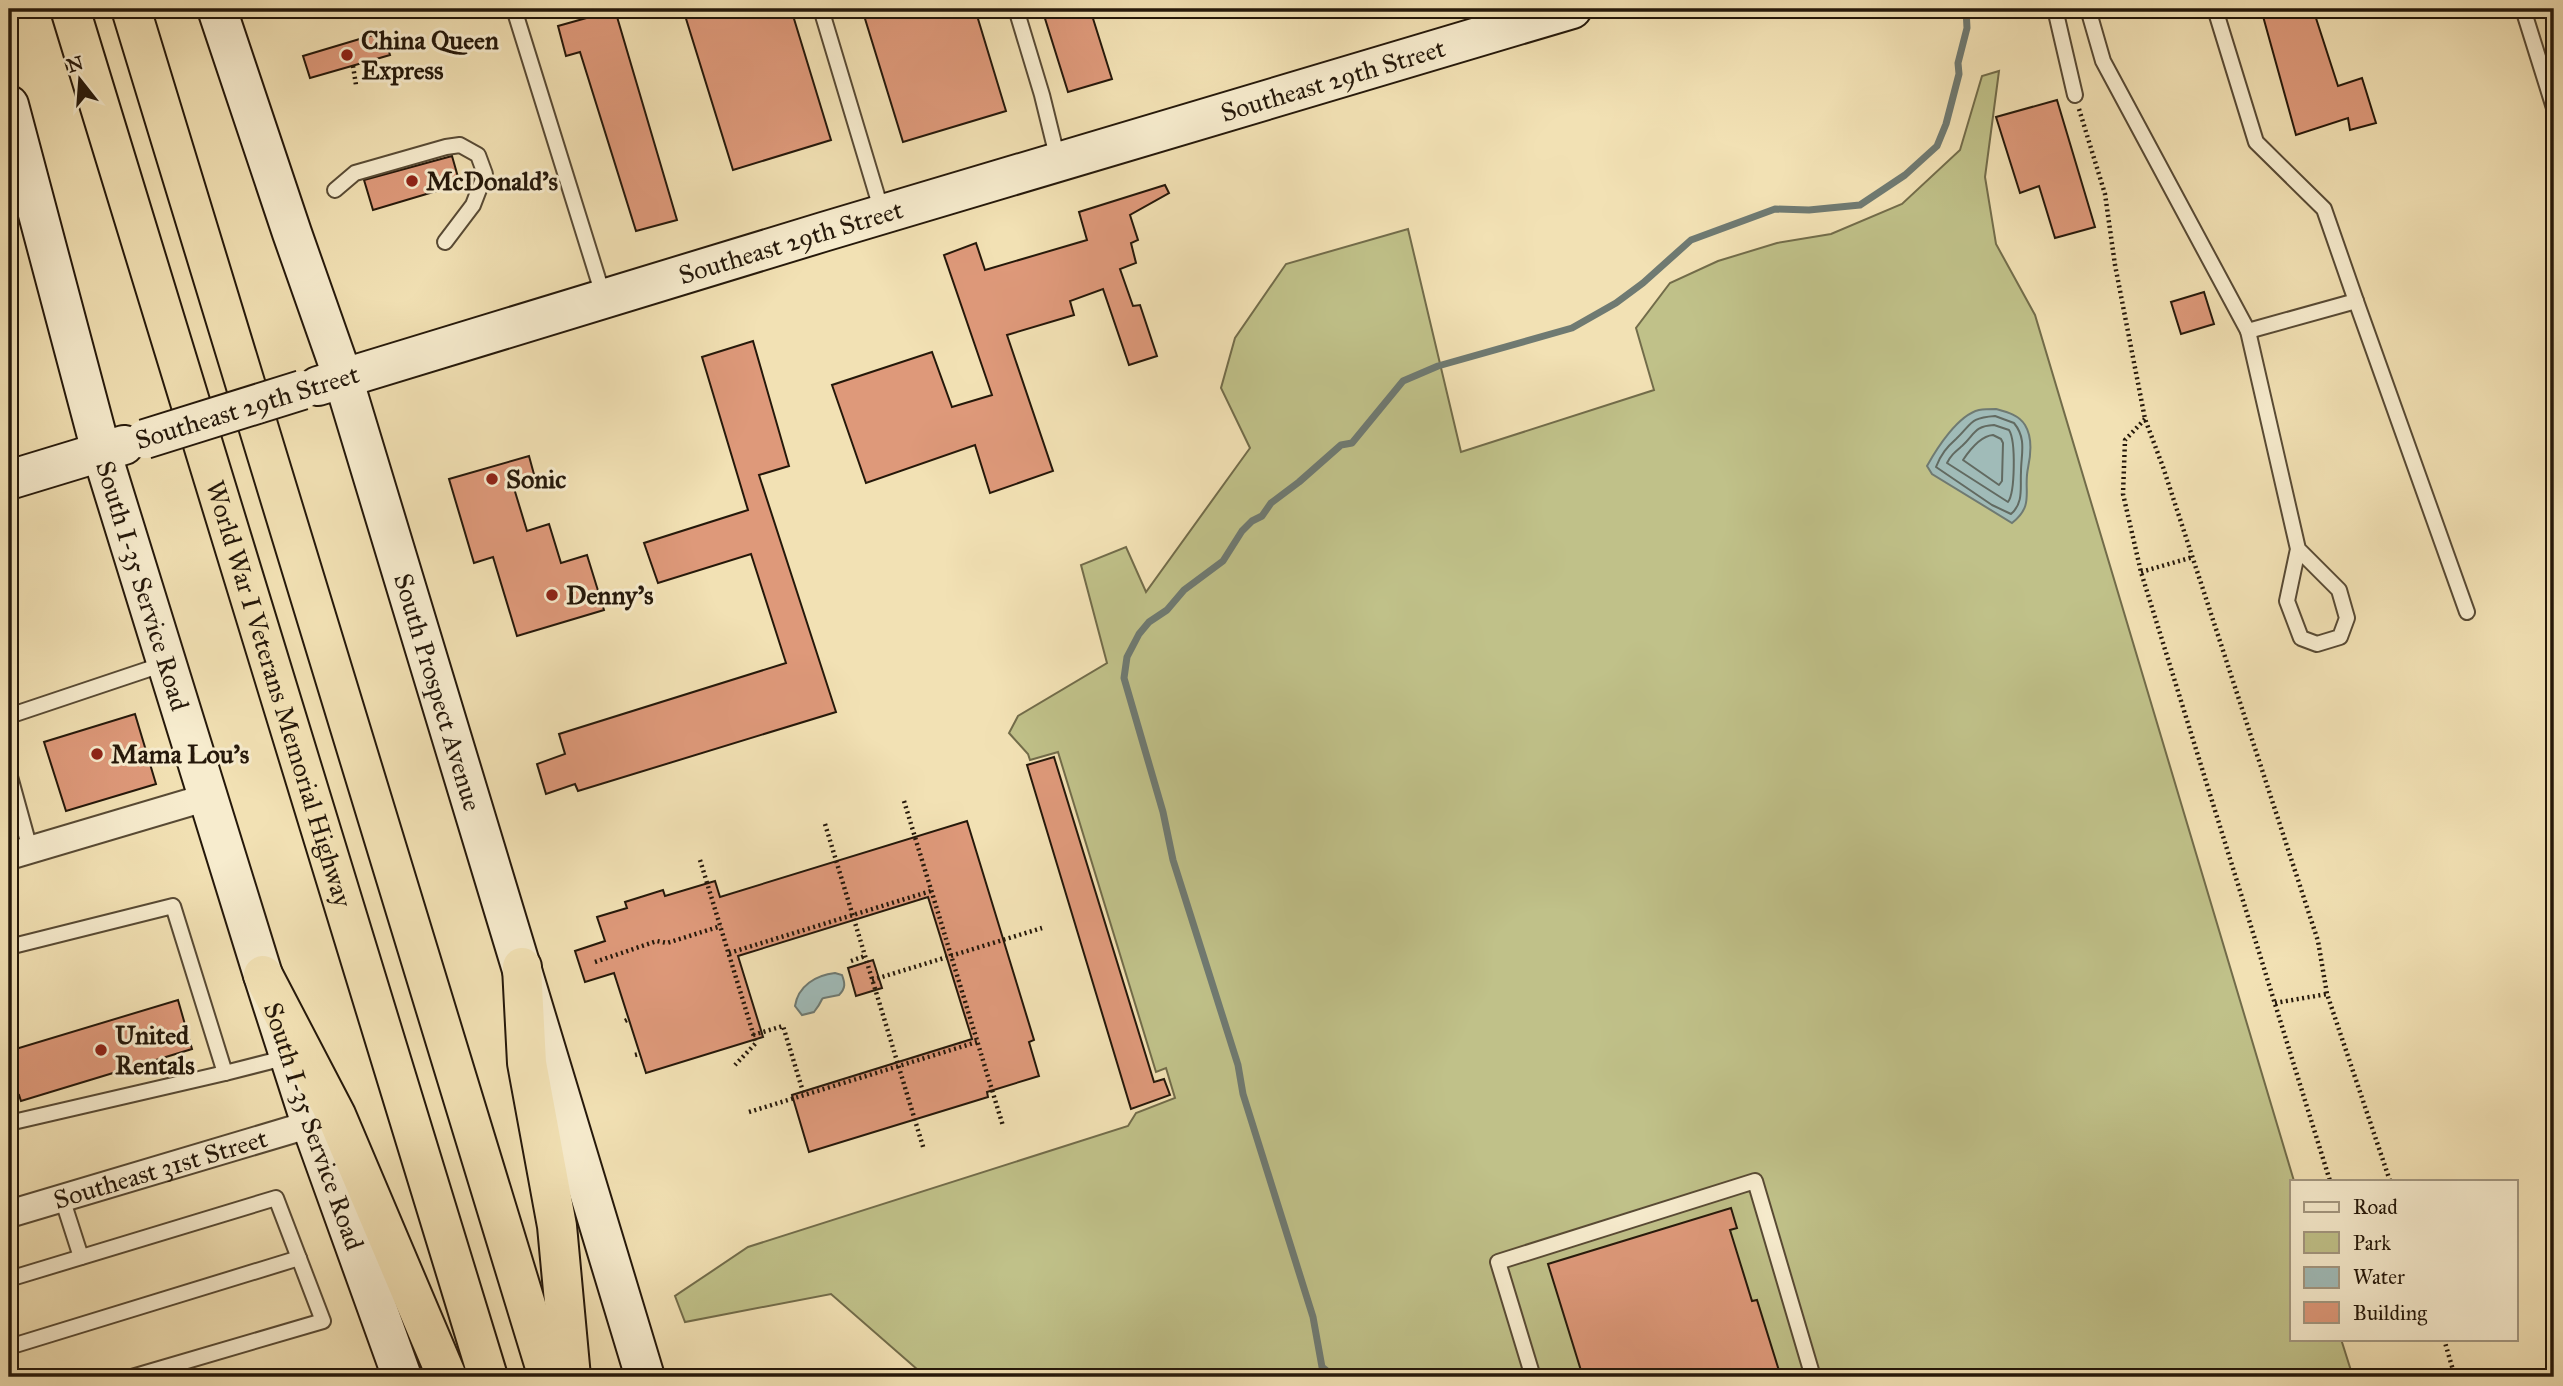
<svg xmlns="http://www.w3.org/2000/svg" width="2563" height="1386" viewBox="0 0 2563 1386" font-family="'IM FELL Great Primer',serif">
<rect width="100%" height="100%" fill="#f2e1b4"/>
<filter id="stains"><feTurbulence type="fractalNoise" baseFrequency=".00286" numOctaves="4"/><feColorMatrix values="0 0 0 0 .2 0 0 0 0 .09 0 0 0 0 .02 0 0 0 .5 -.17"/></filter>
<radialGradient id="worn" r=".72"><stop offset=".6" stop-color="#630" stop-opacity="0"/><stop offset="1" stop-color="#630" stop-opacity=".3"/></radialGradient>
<path fill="#c0c189" stroke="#726c4a" stroke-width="2" d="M1999,71L1985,177L1996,244L2035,315L2294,1181H2292V1339H2341L2353,1377H926L831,1294L685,1322L675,1296L748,1247L1128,1126L1136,1113L1175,1098L1166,1068L1156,1072L1058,752L1030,760L1028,754L1009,733L1018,716L1107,663L1081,565L1126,547L1146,592L1250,448L1221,388L1235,338L1286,264L1408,229L1461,452L1654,390L1636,328L1670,283L1718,261L1777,243L1831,234L1902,204L1960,150L1982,76Z"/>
<g fill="#a0bbb8" stroke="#6f7a72" stroke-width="2">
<path d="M1996,409C2007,412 2019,415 2025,425C2033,438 2031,454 2028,468C2023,491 2035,505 2012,523L1932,474L1927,466C1937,448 1958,415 1979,410C1985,409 1991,409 1996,409Z"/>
<path d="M835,973L842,975C845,983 846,988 839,995C813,1001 829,993 814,1012L802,1015L795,1006C798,986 816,975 835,973Z"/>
</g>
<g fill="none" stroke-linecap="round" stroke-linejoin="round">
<g stroke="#626a61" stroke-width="2">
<path d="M1995,416L2014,423C2027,439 2021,454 2021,472C2020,487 2024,503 2011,514L1992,505L1936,467C1941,454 1947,447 1956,439C1973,423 1969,418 1995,416Z"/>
<path d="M1994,425L2009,430C2016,441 2015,493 2008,502L1947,463C1951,455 1955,452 1962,446C1975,434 1974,426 1994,425Z"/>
<path d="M1993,435L2001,439L2003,443L2002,481L1999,485L1963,460C1969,451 1980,436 1993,435Z"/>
</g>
<path stroke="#6f7a72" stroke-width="7" d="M1334,1377L1322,1367L1313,1317L1243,1094L1238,1065L1173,860L1163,812L1124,678L1127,657L1139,634L1149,622L1167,610L1184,590L1223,561L1242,531L1252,521L1262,516L1271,503L1299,482L1341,445L1352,443L1403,381L1438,366L1572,328L1616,303L1643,283L1691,240L1775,209L1809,210L1860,205L1905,175L1937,146L1946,124L1959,74L1958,63L1967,28L1966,9"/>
</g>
<g fill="#de997a" stroke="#25180a" stroke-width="2">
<path d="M683,9H791L831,140L733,170Z"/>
<path d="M862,9H975L1006,111L903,142Z"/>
<path d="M1042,9H1090L1112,79L1068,92Z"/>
<path d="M2261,9H2313L2338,86L2362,78L2376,123L2350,130L2348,118L2296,135Z"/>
<path d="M615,10L677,220L636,231L580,52L566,56L558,26Z"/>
<path d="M383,32L390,55L310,78L303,56Z"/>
<path d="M2057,100L2095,227L2055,238L2039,186L2020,193L1996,117Z"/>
<path d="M452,156L460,184L373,210L364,180Z"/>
<path d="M1165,185L1169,193L1130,215L1138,240L1131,243L1136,263L1120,269L1133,306L1140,305L1157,356L1129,365L1103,289L1070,301L1074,315L1007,335L1053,471L990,493L975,445L866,483L832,385L932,352L952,407L992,395L944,255L976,243L985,270L1087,240L1079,212Z"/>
<path d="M2204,292L2214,324L2181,334L2171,302Z"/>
<path d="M753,341L789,466L759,475L836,712L578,791L575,784L546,794L537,764L565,754L559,734L786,663L751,554L658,583L644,543L748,510L702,357Z"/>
<path d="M529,456L535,478L513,485L527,531L549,524L561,563L587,555L604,610L517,636L493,557L474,563L449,479Z"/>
<path d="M135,714L156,784L66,811L44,742Z"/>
<path d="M1054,757L1154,1082L1164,1079L1170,1095L1131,1109L1027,765Z"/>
<path d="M967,821L1034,1040L1029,1042L1039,1076L987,1092L988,1097L809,1152L792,1095L972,1039L928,897L738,956L763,1037L646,1073L614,973L585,982L575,951L605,941L597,917L627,908L625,902L663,890L665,896L715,881L720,897Z"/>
<path d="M873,960L882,988L856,996L848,968Z"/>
<path d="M178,1000L192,1049L21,1101L19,1095L9,1098V1051Z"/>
<path d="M1731,1208L1737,1228L1730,1230L1752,1301L1757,1300L1781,1377H1583L1548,1264Z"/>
</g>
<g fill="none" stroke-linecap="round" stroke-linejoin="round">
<defs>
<g id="lane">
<path d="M514,9L604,298"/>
<path d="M821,9L882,212"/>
<path d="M1016,9L1042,95L1058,160"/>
<path d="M2055,9L2075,95"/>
<path d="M2088,9L2103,61L2248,331"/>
<path d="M2215,9L2256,142L2324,209L2356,301"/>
<path d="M2523,9L2554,108"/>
<path d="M335,190L355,173L446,147L460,145L478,155L485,174L473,205L445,242"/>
<path d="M2298,549L2339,590L2347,618L2340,637L2317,644L2301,638L2287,601L2298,549L2248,331L2356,301L2467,612"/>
<path d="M9,716L167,663"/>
<path d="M9,773L30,849"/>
<path d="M9,947L173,906L225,1073L288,1057"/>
<path d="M9,1123L225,1073"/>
<path d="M62,1198L81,1257"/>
<path d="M9,1279L276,1198L323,1321L132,1377"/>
<path d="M9,1347L299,1258"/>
<path d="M1533,1377L1498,1262L1755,1181L1813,1377"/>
</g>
<g id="street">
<path d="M9,856L208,797"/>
<path id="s1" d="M9,1214L311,1124"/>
</g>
<g id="secondary">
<path id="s2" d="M217,9L292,233L343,378L645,1377"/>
<path id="s3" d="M9,105L101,451L263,975L311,1124L402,1377"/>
<path id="s4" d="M318,386L823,232L1572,9"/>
<path d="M9,480L124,445"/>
</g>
<g id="highway">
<path id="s5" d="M70,9L488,1377"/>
<path d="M131,9L548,1377"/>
<path d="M522,967L527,1063L557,1226L571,1377"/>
<path d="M263,975L336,1115L447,1377"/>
</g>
</defs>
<use href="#lane" stroke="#584a34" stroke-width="18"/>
<use href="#street" stroke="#584a34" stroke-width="30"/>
<use href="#secondary" stroke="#25180a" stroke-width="42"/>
<use href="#highway" stroke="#25180a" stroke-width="42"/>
<g stroke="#25180a" stroke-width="4.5" stroke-dasharray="2 3.5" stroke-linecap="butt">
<path d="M353,66L356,85"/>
<path d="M2079,109L2105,194L2115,265L2145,419L2163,467L2318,941L2327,994L2390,1181"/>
<path d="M2145,419L2125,440L2123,494L2141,572L2330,1181"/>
<path d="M2141,572L2193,557"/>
<path d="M904,801L1003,1126"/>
<path d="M825,824L924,1150"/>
<path d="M700,860L756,1043L735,1065"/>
<path d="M729,953L931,891"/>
<path d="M851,961L865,956"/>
<path d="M595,962L657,941L667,943L721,926"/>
<path d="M872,980L1042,928"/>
<path d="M2275,1003L2327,994"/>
<path d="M625,1021L629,1019"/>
<path d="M753,1035L783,1026L804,1095"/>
<path d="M635,1055L639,1054"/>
<path d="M749,1112L977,1042"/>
<path d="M2444,1339L2455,1377"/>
</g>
<use href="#lane" stroke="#f7ecce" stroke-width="14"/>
<use href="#street" stroke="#f7ecce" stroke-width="26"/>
<use href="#secondary" stroke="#f7ecce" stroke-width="38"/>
<use href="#highway" stroke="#f2e1b4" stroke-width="38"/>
<defs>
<path id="secondary-bridge" d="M145,439L302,390"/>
</defs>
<use href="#secondary-bridge" stroke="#25180a" stroke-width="42" stroke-linecap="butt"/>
<use href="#secondary-bridge" stroke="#f7ecce" stroke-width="38"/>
</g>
<g fill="#8f2418" stroke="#f7ecce" stroke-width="2.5">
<circle cx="347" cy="55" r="7"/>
<circle cx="412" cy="181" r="7"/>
<circle cx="492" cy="479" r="7"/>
<circle cx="552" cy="595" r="7"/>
<circle cx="97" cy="754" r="7"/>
<circle cx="101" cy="1050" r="7"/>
</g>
<g text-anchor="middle" stroke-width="6" stroke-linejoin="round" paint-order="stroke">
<g font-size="26" font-weight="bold" fill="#25180a" stroke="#f7ecce" text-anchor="start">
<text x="361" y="49">China Queen<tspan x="361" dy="30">Express</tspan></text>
<text x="426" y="190">McDonald's</text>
<text x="506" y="488">Sonic</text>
<text x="566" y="604">Denny's</text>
<text x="111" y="763">Mama Lou's</text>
<text x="115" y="1044">United<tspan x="115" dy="30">Rentals</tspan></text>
</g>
<g font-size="26" fill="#25180a" stroke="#f7ecce">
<text dy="9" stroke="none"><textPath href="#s4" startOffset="1060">Southeast 29th Street</textPath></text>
<text dy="9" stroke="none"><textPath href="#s4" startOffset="494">Southeast 29th Street</textPath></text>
<text transform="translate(247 407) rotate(-17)" y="9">Southeast 29th Street</text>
<text dy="9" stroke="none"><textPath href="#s3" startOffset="499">South I-35 Service Road</textPath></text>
<text dy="9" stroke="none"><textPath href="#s2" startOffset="718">South Prospect Avenue</textPath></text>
<text dy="9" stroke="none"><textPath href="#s5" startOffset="716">World War I Veterans Memorial Highway</textPath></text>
<text dy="9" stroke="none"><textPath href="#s3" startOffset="1066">South I-35 Service Road</textPath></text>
<text dy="9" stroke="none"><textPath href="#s1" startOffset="158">Southeast 31st Street</textPath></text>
</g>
</g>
<rect width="2563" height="1386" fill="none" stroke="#f2e1b4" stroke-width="35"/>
<rect x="10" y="10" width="2542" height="1365" fill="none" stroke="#25180a" stroke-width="3.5"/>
<rect x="18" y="18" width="2528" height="1351" fill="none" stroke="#25180a" stroke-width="2"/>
<rect x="2290" y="1180" width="228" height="161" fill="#f7ecce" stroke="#a39780" stroke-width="2"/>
<rect x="2304" y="1202" width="35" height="10" fill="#f7ecce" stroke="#a39780" stroke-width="2"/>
<text x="2353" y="1214" font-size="21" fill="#25180a">Road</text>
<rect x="2304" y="1232" width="35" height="21" fill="#c0c189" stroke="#a39780" stroke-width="2"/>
<text x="2353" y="1250" font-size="21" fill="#25180a">Park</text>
<rect x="2304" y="1267" width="35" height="21" fill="#a0bbb8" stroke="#a39780" stroke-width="2"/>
<text x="2353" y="1284" font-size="21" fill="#25180a">Water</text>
<rect x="2304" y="1302" width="35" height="21" fill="#de997a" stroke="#a39780" stroke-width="2"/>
<text x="2353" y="1320" font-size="21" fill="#25180a">Building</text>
<g transform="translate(80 80) rotate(343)" stroke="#f7ecce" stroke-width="5" paint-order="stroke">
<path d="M0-5L12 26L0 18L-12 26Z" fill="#25180a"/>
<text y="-10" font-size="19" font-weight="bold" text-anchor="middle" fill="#25180a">N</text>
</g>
<rect width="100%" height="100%" filter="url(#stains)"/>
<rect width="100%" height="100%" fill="url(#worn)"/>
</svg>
